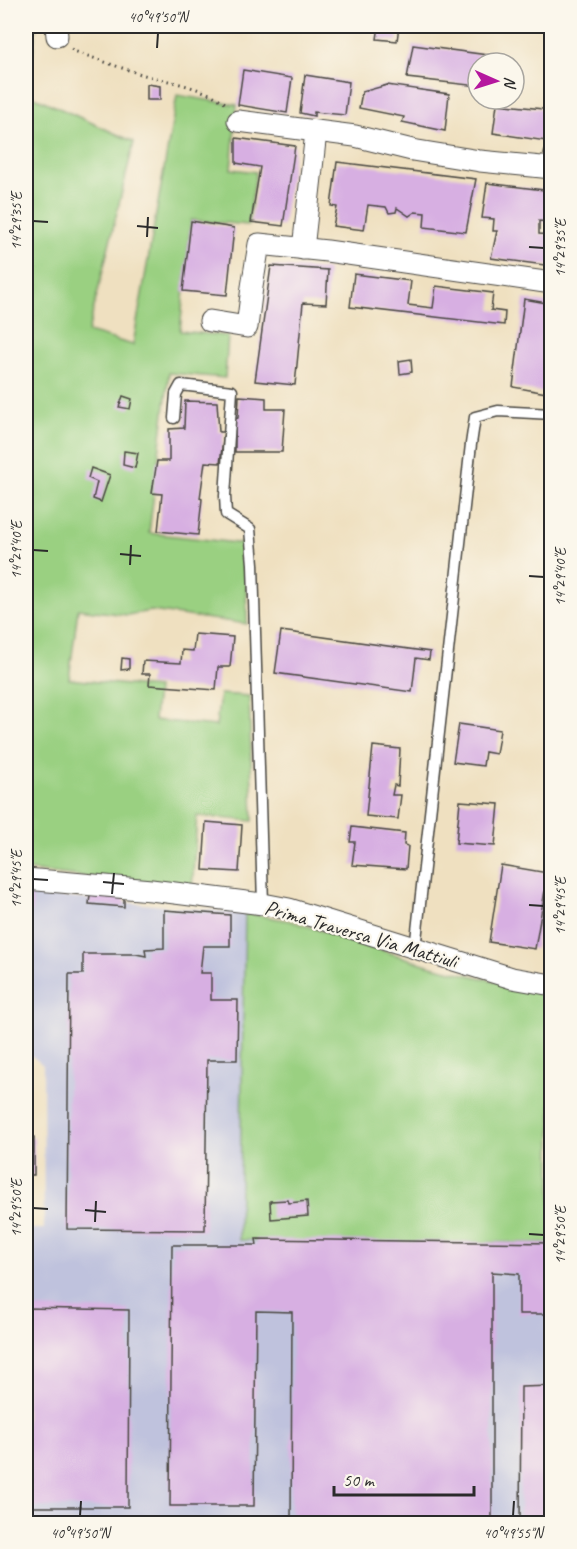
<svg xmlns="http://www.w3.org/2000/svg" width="577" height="1549" viewBox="0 0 577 1549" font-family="Caveat,sans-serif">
<rect width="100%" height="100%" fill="#fbf7ec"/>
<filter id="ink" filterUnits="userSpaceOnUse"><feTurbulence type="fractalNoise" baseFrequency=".0167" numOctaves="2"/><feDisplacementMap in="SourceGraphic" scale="12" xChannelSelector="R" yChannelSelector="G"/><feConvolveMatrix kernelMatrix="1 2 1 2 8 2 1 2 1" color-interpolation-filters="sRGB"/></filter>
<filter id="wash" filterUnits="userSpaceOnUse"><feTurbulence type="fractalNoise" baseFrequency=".008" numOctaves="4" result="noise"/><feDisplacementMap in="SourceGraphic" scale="24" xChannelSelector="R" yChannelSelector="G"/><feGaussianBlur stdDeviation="1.35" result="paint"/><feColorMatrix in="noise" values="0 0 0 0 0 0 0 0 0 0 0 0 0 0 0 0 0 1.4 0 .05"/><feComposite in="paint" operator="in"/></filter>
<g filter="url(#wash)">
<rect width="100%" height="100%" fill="#efe0c0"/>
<path fill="#bfc2dd" d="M26,894L245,913L239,1240L551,1243V1523H26V1229H44L43,1065L26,1051Z"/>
<g fill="#9ad081" stroke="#627e56" stroke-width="1.5">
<path d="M26,26H36L28,94L134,142L88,332L133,345L177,95L237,105L231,169L256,172L248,225L191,220L180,331L228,336L225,378L169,373L149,533L245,544L247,624L151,611L127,615L78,609L69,679L157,688L154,720L216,726L220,694L249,696L253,821L197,816L192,889L26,870Z"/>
<path d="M245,913L291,921L431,966L551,994V1243L239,1240Z"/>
</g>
<g id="blocks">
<g fill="#d7afe2">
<path d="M379,26H399L397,41L377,39Z"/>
<path d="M413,45L510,58L509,63H478V86L407,78Z"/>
<path d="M243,70L292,78L287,113L238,105Z"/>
<path d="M305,75L349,82L345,115L314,112V116L300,113Z"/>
<path d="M147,84L160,86V100H147Z"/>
<path d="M387,85L449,94L445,131L402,122L404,117L359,108L362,92Z"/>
<path d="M497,104L552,110V155L544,154L547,141L493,133Z"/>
<path d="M236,138L295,146L283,226L251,222L260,167L236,163Z"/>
<path d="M337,162L476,179L466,232L424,227L425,213L415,212L409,216L397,208L396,212L389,213L386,207L368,205L364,230L333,226L337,207L331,206Z"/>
<path d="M487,183L552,191V222L539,221V234L552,235V266L491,258L497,231H493L494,219L482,218Z"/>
<path d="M191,221L234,228L227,295L183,291Z"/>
<path d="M271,266L328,270L326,304L303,303L295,385L255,381Z"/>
<path d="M354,274L411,281L408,305L433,308L436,286L493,293L491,310L505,312L504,325L350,307Z"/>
<path d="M524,299L552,304V394L513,387Z"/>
<path d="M411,359L412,372L400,374L399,361Z"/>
<path d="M123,396L132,399L130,409L119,407Z"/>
<path d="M239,396L266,398V409H285L282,452H235V419L238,418Z"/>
<path d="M185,401L217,402L219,432H224L220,463L205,462L200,498L202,499L198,535L158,531L162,494L152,493L157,461H169V429L184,428Z"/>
<path d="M124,451L138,453L135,468L123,465Z"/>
<path d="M91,468L110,475L101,502L93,499L97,482L88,478Z"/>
<path d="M281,631L430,652L429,660L416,658L412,692L275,673Z"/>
<path d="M195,634L233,637L230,667H218L216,690L149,685L150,674H142L143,661L181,663L182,650L193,651Z"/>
<path d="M122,658L129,659V669L121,670Z"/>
<path d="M459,724L500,730L496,754L485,752L483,766L453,762Z"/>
<path d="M373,746L400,749L398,786L394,785L392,795H401L398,819L366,816Z"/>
<path d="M460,801L499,804L495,846L456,843Z"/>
<path d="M206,822L242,825L239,872L203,870Z"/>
<path d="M352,827L405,833L404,845L408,846L406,869L352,865L355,842H350Z"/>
<path d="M501,865L548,873L535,949L489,942Z"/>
<path d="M26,895L32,896L33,912L26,911Z"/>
<path d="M90,895L124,898V907L89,904Z"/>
<path d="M164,910L230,915V946H203L200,973H211V1000H238L237,1060H207L205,1230L67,1229L69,974H83V954H136L146,956L145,949L164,948Z"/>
<path d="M34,1137V1175H26V1138Z"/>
<path d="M288,1200L289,1203L307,1201L308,1216L271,1219L270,1201Z"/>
<path d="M256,1239L552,1243V1314H519V1274L492,1272V1524H291L292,1312L256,1311L254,1506H170L172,1245H257Z"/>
<path d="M26,1308L129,1310L128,1507H26Z"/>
<path d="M552,1386V1524H520L521,1387Z"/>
</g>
</g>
</g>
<g filter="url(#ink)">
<use href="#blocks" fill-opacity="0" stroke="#484641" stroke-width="1.5"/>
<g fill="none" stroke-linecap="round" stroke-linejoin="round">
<defs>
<g id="service">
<path d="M174,418L176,394L181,385L232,391L225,496L226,514L250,529L253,564L263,904"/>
<path d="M415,949L471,444L475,417L498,411L552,414"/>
</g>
<g id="minor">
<path d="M56,26L57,36"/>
<path d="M238,121L355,136L412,150L480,161L552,168"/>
<path d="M303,249L316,132"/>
<path d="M210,321L247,327L252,287L259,244L327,251L552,283"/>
<path d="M26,879L151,890L263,904L289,909L512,978L552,985"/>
</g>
</defs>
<use href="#service" stroke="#484641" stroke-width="13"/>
<use href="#minor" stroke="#484641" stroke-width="23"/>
<path stroke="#484641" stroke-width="3" stroke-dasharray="1.5 4.5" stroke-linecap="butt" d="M71,49L74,51C96,59 118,67 141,74C164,81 211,88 228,106"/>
<use href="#service" stroke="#fff" stroke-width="10"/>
<use href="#minor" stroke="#fff" stroke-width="21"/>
</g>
</g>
<path fill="none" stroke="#2b2b2b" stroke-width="2" d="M157,48L158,33M33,221L48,222M137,226L158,228M147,237L148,217M529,247L544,248M33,550L48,551M120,554L141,556M130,565L131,545M529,576L544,577M33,879L48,880M103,882L124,884M112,894L114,873M529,905L544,906M33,1208L48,1209M85,1210L106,1212M95,1222L96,1201M529,1234L544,1235M80,1516L81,1501M513,1516L514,1501"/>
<g text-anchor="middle" stroke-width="4.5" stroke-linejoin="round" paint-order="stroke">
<g font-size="21" fill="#2b2b2b" stroke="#fbf7ec">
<text transform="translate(361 934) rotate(16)" y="7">Prima Traversa Via Mattiuli</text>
</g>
</g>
<rect width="577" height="1549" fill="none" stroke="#fbf7ec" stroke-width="66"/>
<g transform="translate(496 81) rotate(93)"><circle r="28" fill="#fbf7ec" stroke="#a8a59f" stroke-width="1.5"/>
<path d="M0-4.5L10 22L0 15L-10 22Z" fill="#b5179e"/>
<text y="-9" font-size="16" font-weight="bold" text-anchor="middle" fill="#2b2b2b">N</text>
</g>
<path d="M334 1486v9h140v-9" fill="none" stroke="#2b2b2b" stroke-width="3"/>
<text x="343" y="1486" font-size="18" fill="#2b2b2b" stroke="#fbf7ec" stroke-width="4.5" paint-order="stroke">50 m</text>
<rect x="33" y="33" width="511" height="1483" fill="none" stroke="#2b2b2b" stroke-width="2"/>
<g font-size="15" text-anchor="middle" fill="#2b2b2b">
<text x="158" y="22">40°49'50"N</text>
<text transform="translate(16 221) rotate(-90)" y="5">14°29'35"E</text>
<text transform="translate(560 248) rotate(-90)" y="5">14°29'35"E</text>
<text transform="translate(16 550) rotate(-90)" y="5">14°29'40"E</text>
<text transform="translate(560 577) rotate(-90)" y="5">14°29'40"E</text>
<text transform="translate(16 879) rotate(-90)" y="5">14°29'45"E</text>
<text transform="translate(560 906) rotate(-90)" y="5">14°29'45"E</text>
<text transform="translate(16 1208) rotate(-90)" y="5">14°29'50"E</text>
<text transform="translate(560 1235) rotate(-90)" y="5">14°29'50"E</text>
<text x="80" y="1538">40°49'50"N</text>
<text x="513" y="1538">40°49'55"N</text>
</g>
</svg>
